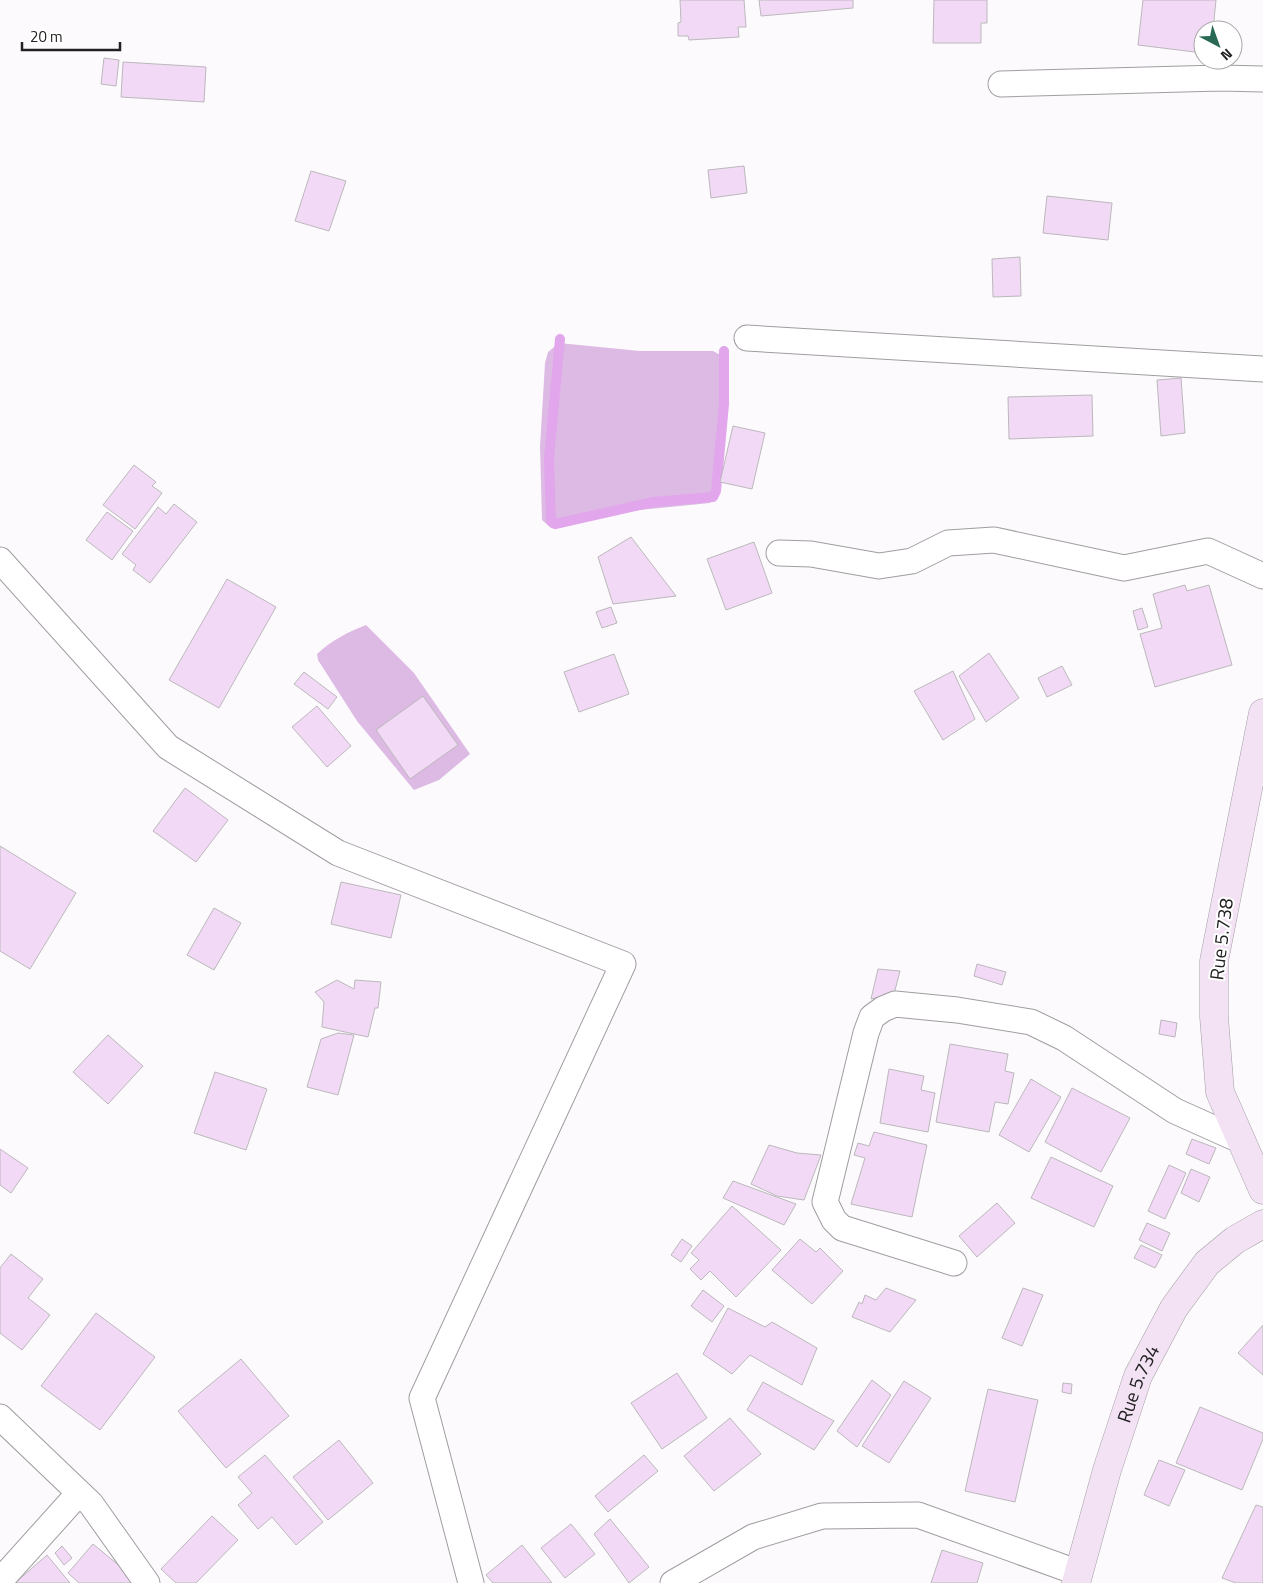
<svg xmlns="http://www.w3.org/2000/svg" width="1263" height="1583" viewBox="0 0 1263 1583" font-family="'Titillium Web',sans-serif">
<rect width="100%" height="100%" fill="#fdfafe"/>
<g fill="#ddbae3">
<path d="M559,343L640,351H713L726,358L729,384L714,498L710,503L620,512L560,528H551L542,520L540,447L545,363L548,352Z"/>
<path d="M366,625L414,673L470,754L439,780L414,790L357,721L318,660L317,654C332,640 348,632 366,625Z"/>
</g>
<g fill="none" stroke-linecap="round" stroke-linejoin="round">
<path stroke="#e1a6eb" stroke-width="10" d="M560,339L549,458L551,521L555,524L653,502L713,497L716,491L724,404V351"/>
</g>
<g fill="#f2daf6" stroke="#bbb8bb">
<path d="M680,0H744L746,27H738L739,37L689,40L688,36H678V23L681,22Z"/>
<path d="M759,0H853V8L761,16Z"/>
<path d="M934,0H987V23H981V43H933Z"/>
<path d="M1143,0H1216L1213,30H1203V53L1138,45Z"/>
<path d="M104,58L119,60L116,86L101,84Z"/>
<path d="M123,62L206,67L204,102L121,97Z"/>
<path d="M744,166L747,193L711,198L708,170Z"/>
<path d="M311,171L346,181L329,231L295,221Z"/>
<path d="M1047,196L1112,203L1108,240L1043,233Z"/>
<path d="M1020,257L1021,296L993,297L992,259Z"/>
<path d="M1181,378L1185,433L1161,436L1157,380Z"/>
<path d="M1092,395L1093,436L1009,439L1008,397Z"/>
<path d="M733,426L765,433L752,489L720,482Z"/>
<path d="M134,465L156,482L152,486L162,493L135,529L103,505Z"/>
<path d="M174,504L197,522L150,583L133,570L136,565L122,554L158,507L166,514Z"/>
<path d="M107,512L133,531L112,560L86,540Z"/>
<path d="M631,537L676,596L613,604L598,557Z"/>
<path d="M754,542L772,593L726,610L707,559Z"/>
<path d="M227,579L276,607L219,708L169,680Z"/>
<path d="M1185,585L1187,591L1209,585L1232,665L1155,687L1140,634L1162,628L1153,594Z"/>
<path d="M611,607L617,623L602,628L596,612Z"/>
<path d="M1142,608L1148,627L1138,630L1133,611Z"/>
<path d="M989,653L1019,698L986,722L959,676Z"/>
<path d="M614,654L629,694L579,712L564,672Z"/>
<path d="M1062,666L1072,685L1047,697L1038,678Z"/>
<path d="M953,671L975,719L943,740L914,691Z"/>
<path d="M304,672L337,697L328,709L294,684Z"/>
<path d="M423,696L458,745L410,779L376,730Z"/>
<path d="M317,706L351,746L327,767L292,727Z"/>
<path d="M185,788L228,820L196,862L153,831Z"/>
<path d="M0,846L76,893L30,969L0,951Z"/>
<path d="M341,882L401,895L391,938L331,924Z"/>
<path d="M214,908L241,923L214,970L187,955Z"/>
<path d="M977,964L1006,972L1002,985L974,976Z"/>
<path d="M878,969L900,971L894,994L871,999Z"/>
<path d="M337,980L354,989L355,980L381,982L378,1008H375L368,1037L322,1027L324,1002L315,992Z"/>
<path d="M1161,1020L1177,1023L1175,1037L1159,1034Z"/>
<path d="M338,1033L354,1035L338,1095L307,1087L321,1039Z"/>
<path d="M108,1035L143,1066L108,1104L73,1072Z"/>
<path d="M950,1044L1008,1054L1005,1071L1014,1073L1008,1104L995,1102L989,1132L936,1122Z"/>
<path d="M889,1069L924,1076L921,1090L935,1093L928,1132L880,1123Z"/>
<path d="M215,1072L267,1089L246,1150L194,1133Z"/>
<path d="M1031,1079L1061,1097L1029,1152L999,1135Z"/>
<path d="M1072,1088L1130,1118L1101,1172L1045,1142Z"/>
<path d="M874,1132L927,1145L912,1217L851,1204L865,1158L854,1155L858,1143L869,1146Z"/>
<path d="M1192,1139L1216,1148L1209,1164L1186,1154Z"/>
<path d="M769,1145L797,1153L821,1155L804,1200L777,1196L751,1184Z"/>
<path d="M0,1149L28,1168L11,1193L0,1185Z"/>
<path d="M1051,1157L1113,1186L1094,1227L1031,1198Z"/>
<path d="M1169,1165L1186,1173L1165,1219L1148,1211Z"/>
<path d="M1191,1169L1210,1177L1199,1202L1181,1193Z"/>
<path d="M733,1181L796,1204L784,1225L723,1198Z"/>
<path d="M997,1203L1015,1223L977,1257L959,1236Z"/>
<path d="M732,1206L781,1250L736,1297L710,1271L701,1280L690,1269L699,1260L691,1253Z"/>
<path d="M1147,1223L1170,1233L1162,1251L1139,1240Z"/>
<path d="M682,1239L692,1246L681,1262L671,1255Z"/>
<path d="M800,1239L816,1252L820,1248L843,1271L812,1304L772,1270Z"/>
<path d="M1141,1245L1162,1255L1155,1268L1134,1258Z"/>
<path d="M11,1254L43,1279L28,1298L50,1315L22,1350L0,1333V1268Z"/>
<path d="M886,1288L916,1300L890,1332L852,1317L859,1302L862,1304L865,1295L876,1300Z"/>
<path d="M1023,1288L1043,1295L1022,1346L1002,1338Z"/>
<path d="M703,1290L724,1306L712,1322L691,1306Z"/>
<path d="M728,1308L765,1327L772,1322L817,1348L802,1385L750,1355L732,1374L703,1354Z"/>
<path d="M96,1313L155,1357L100,1430L41,1386Z"/>
<path d="M1263,1325V1375L1238,1353Z"/>
<path d="M241,1359L289,1416L226,1468L178,1411Z"/>
<path d="M677,1373L707,1418L662,1449L631,1403Z"/>
<path d="M872,1380L891,1395L857,1447L837,1431Z"/>
<path d="M904,1381L931,1398L889,1463L862,1446Z"/>
<path d="M763,1382L834,1421L814,1450L747,1410Z"/>
<path d="M1063,1383L1072,1384L1071,1394L1062,1392Z"/>
<path d="M988,1389L1038,1400L1015,1502L965,1491Z"/>
<path d="M1200,1407L1263,1433V1439L1242,1490L1176,1463Z"/>
<path d="M730,1418L761,1454L714,1491L684,1456Z"/>
<path d="M339,1440L373,1483L328,1520L293,1477Z"/>
<path d="M265,1455L323,1522L296,1545L272,1517L258,1529L238,1505L252,1493L238,1477Z"/>
<path d="M644,1455L658,1471L608,1512L595,1496Z"/>
<path d="M1159,1460L1185,1470L1169,1506L1144,1495Z"/>
<path d="M1256,1505L1263,1507V1583H1236L1222,1578Z"/>
<path d="M212,1516L238,1540L196,1583H176L161,1569Z"/>
<path d="M610,1519L649,1567L629,1583L594,1534Z"/>
<path d="M571,1524L595,1554L565,1578L541,1548Z"/>
<path d="M93,1544L138,1581L136,1583H79L68,1573Z"/>
<path d="M522,1545L552,1583H493L486,1575Z"/>
<path d="M62,1546L72,1558L64,1565L55,1553Z"/>
<path d="M942,1550L983,1563L977,1583H931Z"/>
<path d="M47,1555L70,1583H15Z"/>
</g>
<g fill="none" stroke-linecap="round" stroke-linejoin="round">
<defs>
<g id="street">
<path d="M1001,84L1220,78L1263,79"/>
<path d="M747,338L1263,369"/>
<path d="M779,553L811,554L879,566L912,561L948,543L994,540L1124,568L1208,551L1263,576"/>
<path d="M0,560L168,747L338,853L623,964L422,1398L471,1583"/>
<path d="M954,1263L842,1228L834,1220L825,1202L866,1033L872,1017L883,1009L895,1004L957,1010L1031,1022L1064,1038L1175,1111L1242,1141"/>
<path d="M0,1417L91,1504L147,1583"/>
<path d="M0,1581L79,1493"/>
<path d="M673,1583L753,1537L822,1516L918,1515L1079,1573"/>
</g>
<g id="secondary">
<path d="M1263,713L1214,961V1017L1220,1092L1263,1190"/>
<path id="s1" d="M1076,1583L1107,1470L1138,1376L1174,1308L1207,1263L1235,1240L1263,1224"/>
</g>
</defs>
<use href="#street" stroke="#a09da1" stroke-width="27"/>
<use href="#secondary" stroke="#a09da1" stroke-width="29"/>
<use href="#street" stroke="#fff" stroke-width="25"/>
<use href="#secondary" stroke="#f2e2f4" stroke-width="28"/>
</g>
<g text-anchor="middle" stroke-width="4" stroke-linejoin="round" paint-order="stroke">
<g font-size="19" fill="#222122" stroke="#fff">
<text transform="translate(1221 939) rotate(-83)" y="7">Rue 5.738</text>
<text dy="7" stroke="none"><textPath href="#s1" startOffset="209">Rue 5.734</textPath></text>
</g>
</g>
<g transform="translate(1218 45) rotate(139)"><circle r="24" fill="#ffffff" stroke="#a7a6a7"/>
<path d="M0-4L9 19L0 12L-9 19Z" fill="#286855"/>
<text y="-8" font-size="14" font-weight="bold" text-anchor="middle" fill="#222122">N</text>
</g>
<path d="M22 42v8h98v-8" fill="none" stroke="#222122" stroke-width="2.5"/>
<text x="30" y="42" font-size="15" fill="#222122" stroke="#ffffff" stroke-width="4" paint-order="stroke">20 m</text>
</svg>
